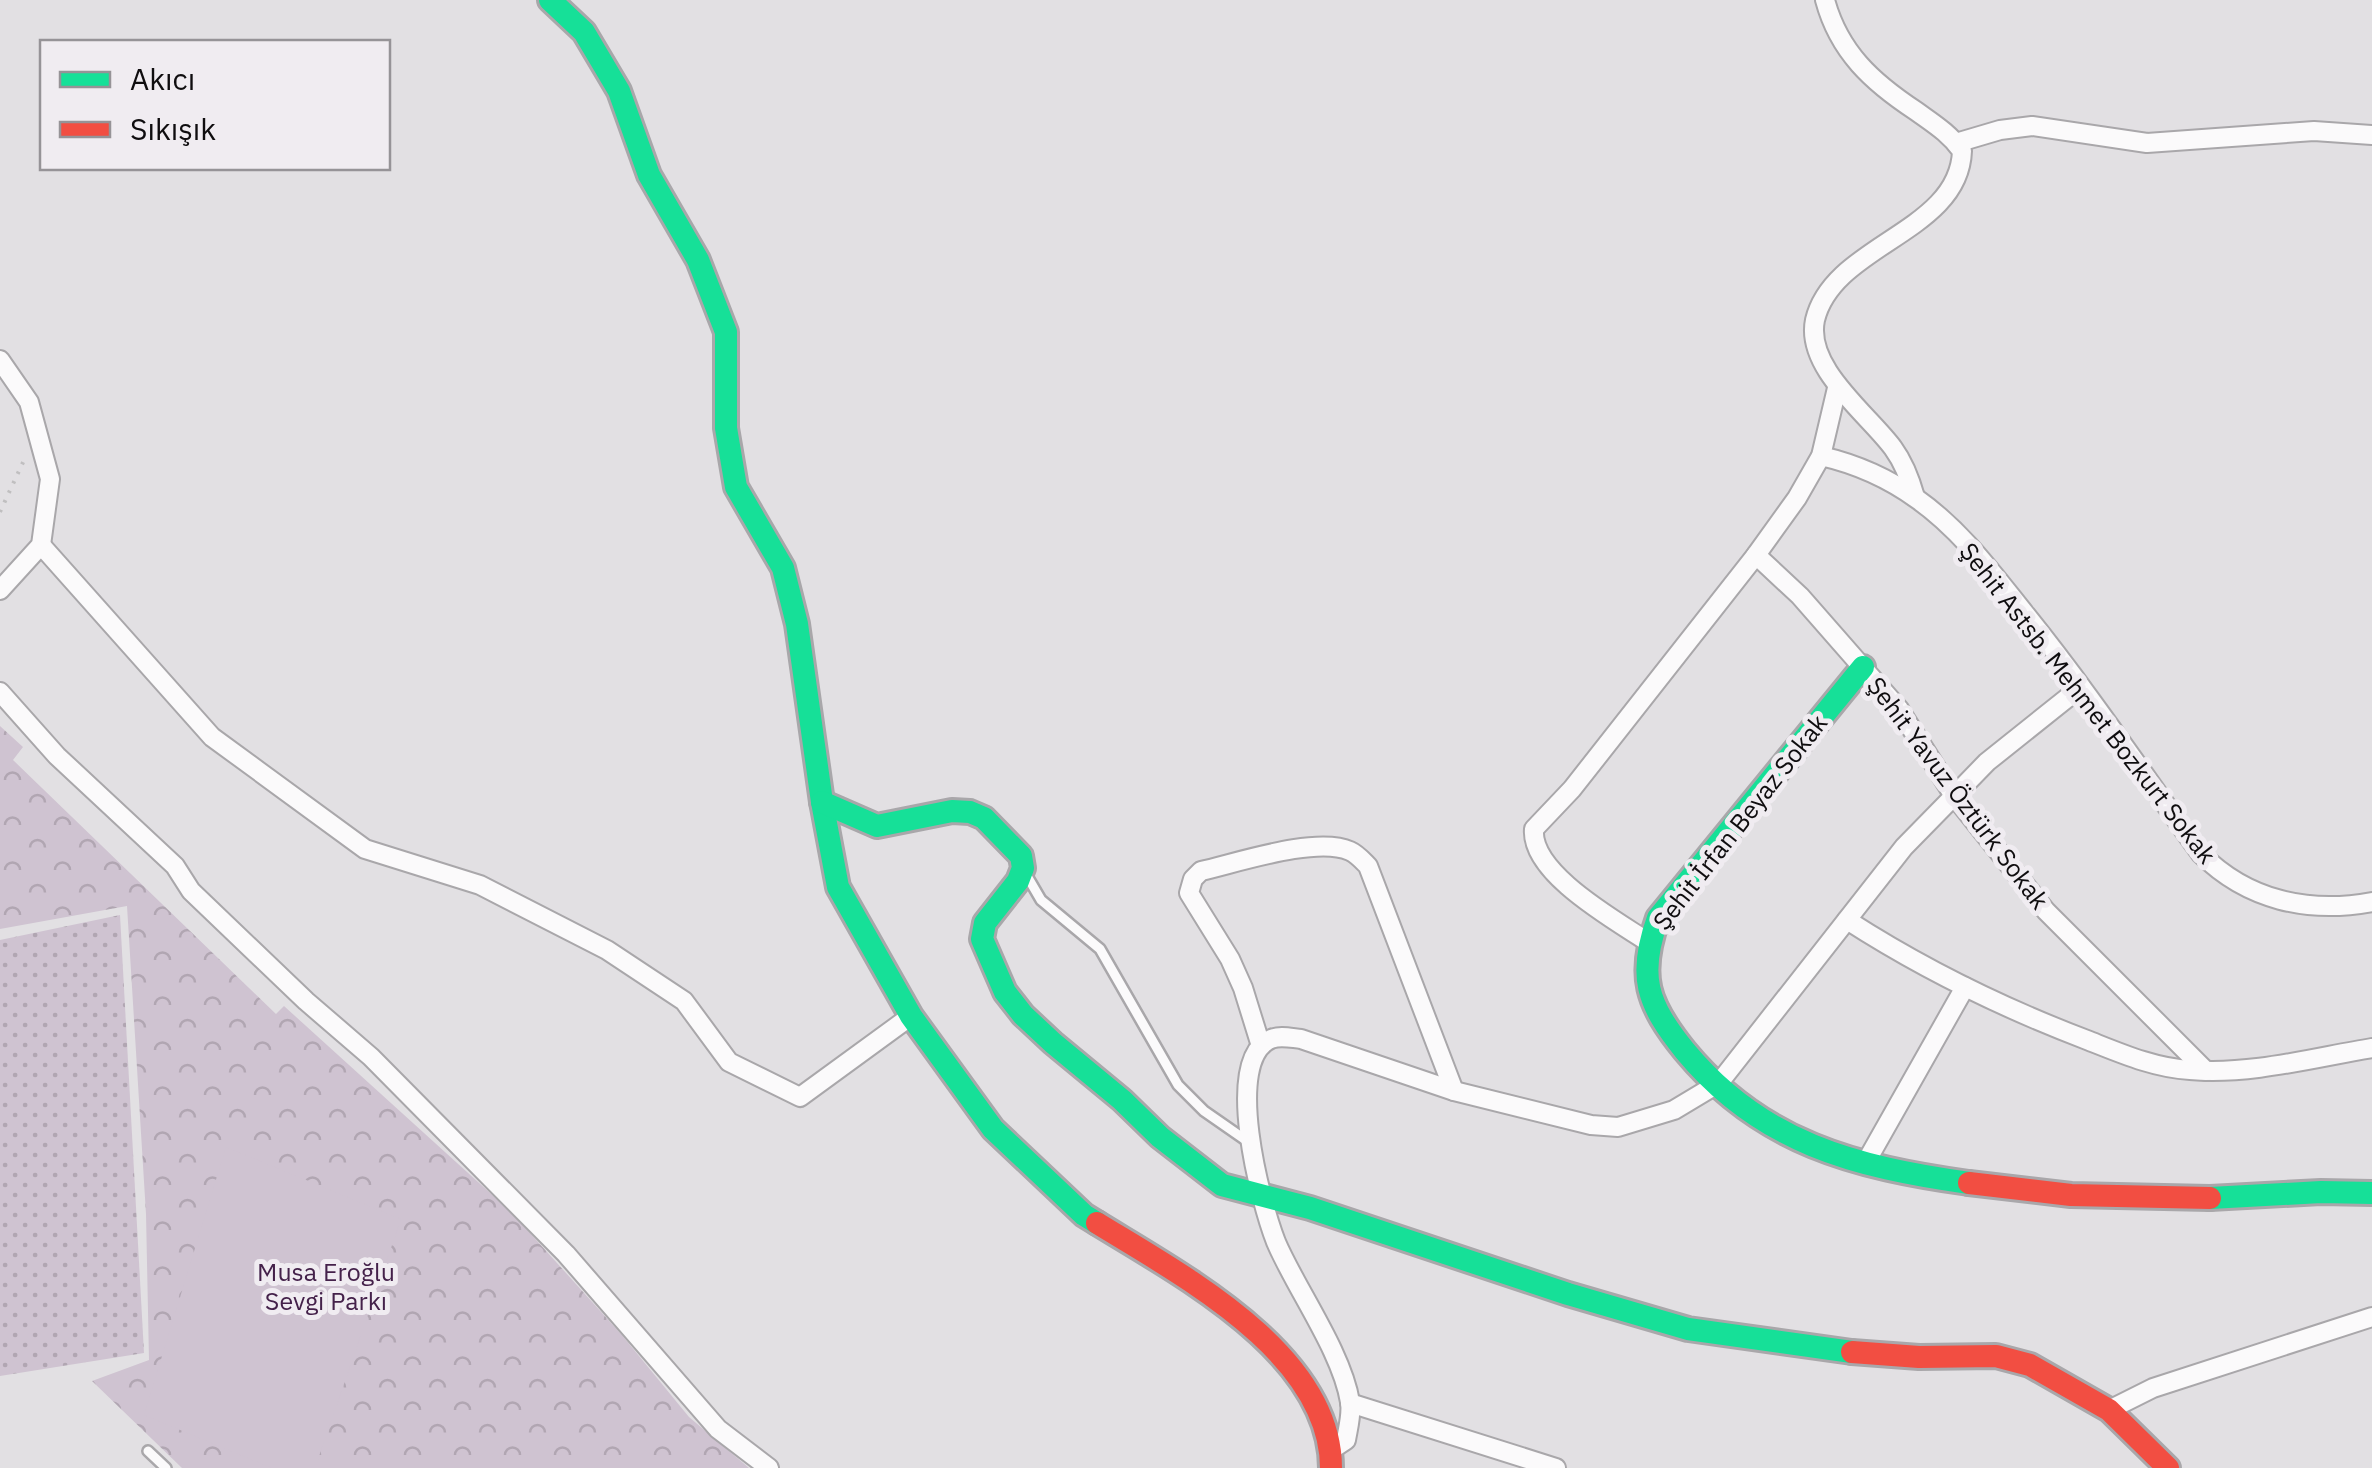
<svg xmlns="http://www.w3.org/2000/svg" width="2372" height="1468" viewBox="0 0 2372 1468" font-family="'IBM Plex Sans',sans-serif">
<defs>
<pattern id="grass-dots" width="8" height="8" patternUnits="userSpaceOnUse" patternTransform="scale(2.5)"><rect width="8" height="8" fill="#cfc3d1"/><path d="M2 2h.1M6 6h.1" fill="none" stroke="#b1a6b2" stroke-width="1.8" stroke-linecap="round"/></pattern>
<pattern id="park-crowns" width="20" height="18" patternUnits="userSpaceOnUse" patternTransform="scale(2.5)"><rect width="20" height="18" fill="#cfc3d1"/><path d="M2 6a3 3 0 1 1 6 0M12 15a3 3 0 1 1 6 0" fill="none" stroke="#b1a6b2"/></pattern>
</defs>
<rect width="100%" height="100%" fill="#e2e0e3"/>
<path fill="url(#grass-dots)" d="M120,915L144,1353L0,1376V940Z"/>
<path fill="url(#park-crowns)" d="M0,726L23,747L13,760L276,1014L284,1006L511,1212L621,1334L689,1417L749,1468H182L92,1381L149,1360L146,1214L127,906L0,929Z"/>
<path fill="#cfc3d1" d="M226,1147L401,1219L315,1468H272L144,1415Z"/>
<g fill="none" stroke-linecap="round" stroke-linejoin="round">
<defs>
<g id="lane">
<path d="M1027,876L1041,900L1100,949L1178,1085L1204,1111L1250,1143"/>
<path d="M148,1451L166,1468"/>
</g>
<g id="street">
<path d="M1825,0C1839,52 1872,82 1916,111C1934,124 1949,133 1962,151C1959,233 1833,244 1815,320C1805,368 1868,414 1893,448C1904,463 1910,479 1915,497"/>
<path d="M1956,143L2000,130L2032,126L2147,143L2314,131L2372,135"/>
<path d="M0,360L29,402L50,479L41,545L0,590"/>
<path d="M1821,456C1856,464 1888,478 1917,499C1961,530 1993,574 2026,615C2088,692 2143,774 2201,854C2247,900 2308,914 2372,902"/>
<path d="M41,545L212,737L365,849L480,885L607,950L684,1001L729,1062L800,1097L911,1016"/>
<path d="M1756,555L1800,596L1899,709L1954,796L2046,911L2206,1071"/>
<path d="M0,692L57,756L175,866L191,891L306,1001L371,1057L566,1254L718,1429L769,1468"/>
<path d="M1847,920C1923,969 2003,1008 2087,1040C2120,1053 2154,1068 2190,1070C2251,1075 2312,1058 2372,1048"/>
<path d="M1648,942C1615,920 1530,873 1534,829L1572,789L1756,555L1797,498L1821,456L1837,388"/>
<path d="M1261,1046L1243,988L1230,959L1189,893L1193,879L1201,871C1237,863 1316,836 1350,851C1357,854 1363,861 1368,866L1454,1091"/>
<path d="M1866,1162L1965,987"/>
<path d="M1350,1403L1556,1468"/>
<path d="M2109,1410L2153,1388L2372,1317"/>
<path d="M1331,1450L1346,1440C1348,1428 1352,1414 1350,1402C1342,1352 1296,1289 1276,1242C1261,1204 1222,1059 1271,1039C1280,1035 1291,1038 1301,1039L1454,1091L1591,1125L1618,1127L1674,1110L1719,1083L1904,847L1954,796L1987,762L2081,687"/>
</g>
<g id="fast">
<path d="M550,0L584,32L619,91L649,175L698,260L726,332V428L736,487L783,568L797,624L822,802L838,887L911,1016L993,1129L1084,1215L1097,1223"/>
<path d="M1863,667L1658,918C1637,976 1647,1004 1685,1051C1761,1143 1855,1167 1969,1183"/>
<path d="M822,802L877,826L952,811L970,812L984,818L1021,856L1023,868L1018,881L985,923L982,939L1005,992L1023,1015L1053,1043L1122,1100L1160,1137L1222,1185L1310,1208L1568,1294L1688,1329L1852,1352"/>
<path d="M2210,1198L2321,1192L2372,1193"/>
</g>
<g id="jam">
<path d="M1969,1183L2071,1195L2210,1198"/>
<path d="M1097,1223C1183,1276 1331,1354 1331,1468"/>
<path d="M1852,1352L1919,1357L1996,1356L2030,1365L2109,1410L2168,1468"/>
</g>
</defs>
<use href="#lane" stroke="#a9a7aa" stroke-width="14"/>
<use href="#street" stroke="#a9a7aa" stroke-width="22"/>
<use href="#fast" stroke="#a9a7aa" stroke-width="28"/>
<use href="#jam" stroke="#a9a7aa" stroke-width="28"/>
<path stroke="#c0bfc0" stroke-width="4" stroke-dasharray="2.5 8" stroke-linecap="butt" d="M0,512L25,458"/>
<use href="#lane" stroke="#fbfafb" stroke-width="9"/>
<use href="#street" stroke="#fbfafb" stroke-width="18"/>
<use href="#fast" stroke="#16e098" stroke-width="22"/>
<use href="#jam" stroke="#f24e42" stroke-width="22"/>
</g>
<g text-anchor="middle" stroke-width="10" stroke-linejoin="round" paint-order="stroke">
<g font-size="25" fill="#0f0d0f" stroke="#f0ecf1">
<text transform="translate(2088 703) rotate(52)" y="9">Şehit Astsb. Mehmet Bozkurt Sokak</text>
<text transform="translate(1958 793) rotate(53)" y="9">Şehit Yavuz Öztürk Sokak</text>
<text transform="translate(1740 822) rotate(-52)" y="9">Şehit İrfan Beyaz Sokak</text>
</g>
<g font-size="25" fill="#44214a" stroke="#f0ecf1">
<text x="326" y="1281">Musa Eroğlu<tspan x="326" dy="29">Sevgi Parkı</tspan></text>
</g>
</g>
<rect x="40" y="40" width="350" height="130" fill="#f0ecf1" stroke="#969397" stroke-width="2.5"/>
<rect x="60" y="72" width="50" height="15" fill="#16e098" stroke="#969397" stroke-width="2.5"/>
<text x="130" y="90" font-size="30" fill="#0f0d0f">Akıcı</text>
<rect x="60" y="122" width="50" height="15" fill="#f24e42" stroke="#969397" stroke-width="2.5"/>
<text x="130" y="140" font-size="30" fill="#0f0d0f">Sıkışık</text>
</svg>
